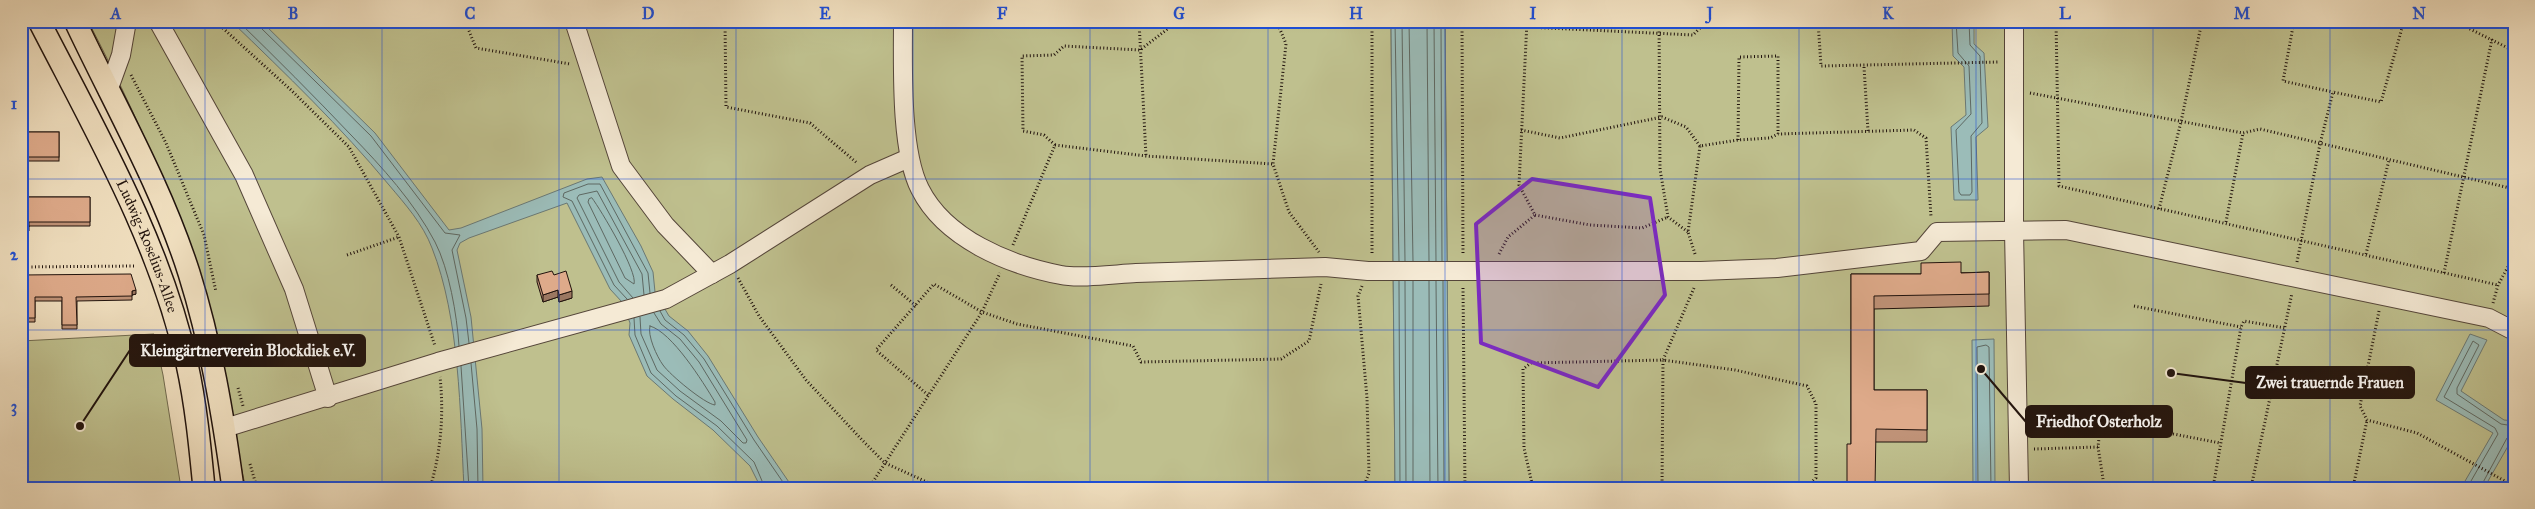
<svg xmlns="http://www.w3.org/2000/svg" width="2535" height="509" viewBox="0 0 2535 509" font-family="'IM FELL Great Primer',serif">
<rect width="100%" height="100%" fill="#f0dfbf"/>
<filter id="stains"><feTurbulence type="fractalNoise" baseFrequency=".004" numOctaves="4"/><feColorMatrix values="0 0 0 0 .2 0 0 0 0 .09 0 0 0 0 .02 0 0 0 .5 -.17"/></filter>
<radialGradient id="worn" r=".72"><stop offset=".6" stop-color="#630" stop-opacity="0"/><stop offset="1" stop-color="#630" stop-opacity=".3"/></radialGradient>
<g fill="#bfc08e" stroke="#706a4e">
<path d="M88,21H1391L1395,488H246C237,455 235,421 228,387C200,258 149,138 88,21Z"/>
<path d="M1445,21H2514V488H1449Z"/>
<path d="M154,334L163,375L181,488H21V341Z"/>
</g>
<g fill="#9bbcb8" stroke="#6a7874">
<path d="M231,21H261L375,133L449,230L461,228L587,179L602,177L641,246L653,272L655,292L669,316L688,331L708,356L758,437L793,488H761L750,466L713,430L673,399L647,376L629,335L630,323L622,302L610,289L567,203L469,238L460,243L457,250L471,317L482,429L483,488H464C460,412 460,319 432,248C423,224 405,204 389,185C341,127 286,74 231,21Z"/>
<path d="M1391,21H1445L1449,488H1395Z"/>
<path d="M1952,21H1974V44L1984,53L1988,127L1976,137L1978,200H1954L1951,127L1966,115L1964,67L1953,56Z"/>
<path d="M2470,334L2487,340L2461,391L2504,420L2514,421V441H2511L2484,488H2461L2493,433L2436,400Z"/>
<path d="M1994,339L1995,488H1973L1972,340Z"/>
</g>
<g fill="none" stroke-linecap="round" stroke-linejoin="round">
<g stroke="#5e6862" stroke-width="1">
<path d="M238,21C276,58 314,96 351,135C382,167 414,202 435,242C449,269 457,315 459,346"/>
<path d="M258,21L260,27L371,136L445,233L460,235L452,250L466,318L469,343"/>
<path d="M1395,21L1399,261"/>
<path d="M1402,21L1405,261"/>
<path d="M1409,21L1413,261"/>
<path d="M1427,21L1429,261"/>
<path d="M1434,21L1436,261"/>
<path d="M1441,21L1442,261"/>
<path d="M1956,21L1958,53L1969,66L1971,114L1956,130L1959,192L1961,195H1970L1972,192L1971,136L1982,123L1980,56L1970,45L1969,21"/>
<path d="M592,198C601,210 638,272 634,284L625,278L588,202L589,199Z"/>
<path d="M1399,281L1400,488"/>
<path d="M1405,281L1406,488"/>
<path d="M1413,281V488"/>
<path d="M1429,281L1430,488"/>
<path d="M1436,281L1438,488"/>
<path d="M1443,281L1444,488"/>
<path d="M633,298L619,282L577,198L579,195L597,191L642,274L644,295"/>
<path d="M627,299L614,285L572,201L563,197L564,193L588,184H600L648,273L650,293"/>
<path d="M660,311L665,320L684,335L704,359L754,440L787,488"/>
<path d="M640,317L641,334L657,370L680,391L721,421L743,443H746L747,440L699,362L680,339L661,324L654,313"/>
<path d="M634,318L635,335L651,373L676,396L717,426L754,462L765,488"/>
<path d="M650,326C672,332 703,382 715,402V405C705,404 670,375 663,365C657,357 647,335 650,326Z"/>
<path d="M471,363L477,429L478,488"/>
<path d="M461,366L469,488"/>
<path d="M1978,488L1977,347L1986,345L1989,347L1991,488"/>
<path d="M2467,488L2498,434L2495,428L2444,397L2473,341L2479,345L2457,388V394L2501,424L2514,426"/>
<path d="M2480,488L2507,438L2514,436"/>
</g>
<defs>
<g id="minor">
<path d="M158,21L244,175L294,289L328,398"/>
<path d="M574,21L621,166L665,225L712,274"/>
<path d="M903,21C903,66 900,150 920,189C945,239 1009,265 1061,275C1079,279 1116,274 1136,273C1199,271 1262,269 1325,267L1368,271H1701L1777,268L1921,251L1937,232L2066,230L2489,318L2514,331"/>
<path d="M2014,21V231L2019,488"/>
<path d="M108,91L121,55L127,21"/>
<path d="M225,428L438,362L666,299L730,264L870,175L909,158"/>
</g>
<g id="major">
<path id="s1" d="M39,21C96,132 160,242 187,364C196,405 200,447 204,488"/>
<path d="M75,21C114,104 161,185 189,273C211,343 223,415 233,488"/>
</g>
</defs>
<use href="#minor" stroke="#55463a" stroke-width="20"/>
<use href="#major" stroke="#21130d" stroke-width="24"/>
<g stroke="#21130d" stroke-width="3" stroke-dasharray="1 2.5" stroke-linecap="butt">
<path d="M215,21L291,90L349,147L399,237L435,346"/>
<path d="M465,21L476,48L570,64"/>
<path d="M725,21L726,107L810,123L857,163"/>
<path d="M1139,21L1146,156"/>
<path d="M1273,21L1277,22L1286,44L1273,164L1289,212L1319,252"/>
<path d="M1372,21V254"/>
<path d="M1462,21L1463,255"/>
<path d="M1659,21L1660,169L1668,217L1688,232"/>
<path d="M1818,21L1821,66L1999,62"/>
<path d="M2056,21L2059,186L2498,285"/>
<path d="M2294,21L2283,81L2333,92"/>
<path d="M2454,21L2514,51"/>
<path d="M1527,27L1693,35L1707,21"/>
<path d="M1864,67L1868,131"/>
<path d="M131,75L166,143L204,235L216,292"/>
<path d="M2030,93L2243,133L2260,129L2514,189"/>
<path d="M1521,130L1560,138L1662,117L1686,127L1700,146"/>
<path d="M1738,140L1739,57L1778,56V134"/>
<path d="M1055,145L1146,156L1273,164"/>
<path d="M2159,209L2181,122L2202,21"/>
<path d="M1535,215L1590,225L1642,228L1668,217"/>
<path d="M2226,222L2243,133"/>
<path d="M1013,245L1055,145L1044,135L1023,131L1022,56L1054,55L1064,46L1140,50L1178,21"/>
<path d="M1499,254L1508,237L1535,215L1519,185L1527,21"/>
<path d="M1695,254L1688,232L1700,146L1738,140L1770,138L1778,134L1914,130L1926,138L1931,217"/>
<path d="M2366,254L2389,160"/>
<path d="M347,255L399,237"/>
<path d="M2297,262L2320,144L2333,92L2381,102L2404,21"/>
<path d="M21,267L135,266"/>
<path d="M2444,273L2492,39"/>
<path d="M738,278L759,316L806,380L864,442L885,463L940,488"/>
<path d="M891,285L916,306"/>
<path d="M1362,286L1358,296L1367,398L1369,473L1363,488"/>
<path d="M1463,288L1465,488"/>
<path d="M1694,288L1663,360L1735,370L1807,386L1816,404V478L1806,487L1797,488"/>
<path d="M2493,303L2498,285L2514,256"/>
<path d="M2134,306L2241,327"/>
<path d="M2379,311L2360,406L2367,420L2417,433L2514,486"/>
<path d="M238,388L243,406"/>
<path d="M928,395L876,350L934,284L982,312L1017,324L1133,346L1141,362L1281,359L1309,341L1321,284"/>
<path d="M2098,447L2104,485L2119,488"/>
<path d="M2034,449L2098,447L2101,420L2220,443"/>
<path d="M250,464L257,488"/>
<path d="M430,488C441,452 444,414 440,377"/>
<path d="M869,488L982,312L1000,273"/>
<path d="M1533,488L1524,448L1523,369L1531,363L1663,360L1662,488"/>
<path d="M2213,488L2241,327L2244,321L2285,328"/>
<path d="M2251,488L2292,293"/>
<path d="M2353,488L2367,420"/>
</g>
<use href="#minor" stroke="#f5ead5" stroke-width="18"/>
<use href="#major" stroke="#f0dfbf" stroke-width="21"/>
</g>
<g fill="#bf9277" stroke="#21130d">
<rect x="21" y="132" width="38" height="29"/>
<path d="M21,197H90V226H29V231H21Z"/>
<path d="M1989,272V306L1874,309V390H1927V442H1876L1851,444V274H1921Z"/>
<path d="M21,275L136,294L132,295V300L77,301V329H62V301H35V322H22Z"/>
<path d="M537,275H554L572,298L559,302L558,297L543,302L537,282Z"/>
</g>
<g fill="#9b7761" stroke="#21130d">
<path d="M136,290V294L132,295V291Z"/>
<path d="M558,290V297L543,302V295Z"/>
<path d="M572,291V298L559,302V295Z"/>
</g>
<g fill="#deaa8a" stroke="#21130d">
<rect x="21" y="132" width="38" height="25"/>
<path d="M21,197H90V222H29V227H21Z"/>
<path d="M1961,262V273L1989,272V294L1874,296V390H1927V430L1876,429L1875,488H1847V444H1851V274H1921V263Z"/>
<path d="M552,271L554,275L566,271L572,291L559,295L558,290L543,295L537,275Z"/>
<path d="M131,274L136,290L132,291V296L76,297L77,325H62V297H35V318H22L21,275Z"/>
</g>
<path fill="#7b2cbf" fill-opacity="0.2" stroke="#7b2cbf" stroke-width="4" stroke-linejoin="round" d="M1532,179L1650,198L1665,295L1598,387L1481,343L1476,224Z"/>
<path fill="none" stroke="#1d4ed8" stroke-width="1" stroke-opacity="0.55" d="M205,21V488M382,21V488M559,21V488M736,21V488M913,21V488M1090,21V488M1268,21V488M1445,21V488M1622,21V488M1799,21V488M1976,21V488M2153,21V488M2330,21V488M21,179H2514M21,330H2514"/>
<g text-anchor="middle" stroke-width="4" stroke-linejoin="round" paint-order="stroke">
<g font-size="15" fill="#21130d" stroke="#f5ead5">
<text dy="5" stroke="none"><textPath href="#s1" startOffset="250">Ludwig-Roselius-Allee</textPath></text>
</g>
</g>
<path fill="none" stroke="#21130d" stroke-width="2" d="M80 426L130 350M2171 373L2246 383M1981 369L2026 422"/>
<g fill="#21130d" stroke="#f5ead5" stroke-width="2">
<circle cx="80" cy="426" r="5"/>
<circle cx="2171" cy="373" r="5"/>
<circle cx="1981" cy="369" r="5"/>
</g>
<g fill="#21130d" stroke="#21130d" stroke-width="2">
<rect x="130" y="335" width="235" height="31" rx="5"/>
<rect x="2246" y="367" width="168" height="31" rx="5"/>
<rect x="2026" y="406" width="146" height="31" rx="5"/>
</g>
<g font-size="16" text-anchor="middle" font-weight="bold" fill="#fff">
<text x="248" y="356">Kleingärtnerverein Blockdiek e.V.</text>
<text x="2330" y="388">Zwei trauernde Frauen</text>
<text x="2099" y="427">Friedhof Osterholz</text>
</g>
<rect width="2535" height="509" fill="none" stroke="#f0dfbf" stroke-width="55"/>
<rect x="28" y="28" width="2480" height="454" fill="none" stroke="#1d4ed8" stroke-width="2"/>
<g font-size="16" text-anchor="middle" font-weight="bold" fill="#1d4ed8">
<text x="116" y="19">A</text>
<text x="293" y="19">B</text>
<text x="470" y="19">C</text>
<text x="648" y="19">D</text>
<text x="825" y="19">E</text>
<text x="1002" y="19">F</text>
<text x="1179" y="19">G</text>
<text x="1356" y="19">H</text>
<text x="1533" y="19">I</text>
<text x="1710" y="19">J</text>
<text x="1888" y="19">K</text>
<text x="2065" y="19">L</text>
<text x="2242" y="19">M</text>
<text x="2419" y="19">N</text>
<text x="14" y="109">1</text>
<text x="14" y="260">2</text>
<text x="14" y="412">3</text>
</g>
<rect width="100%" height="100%" filter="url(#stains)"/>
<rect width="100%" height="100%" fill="url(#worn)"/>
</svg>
